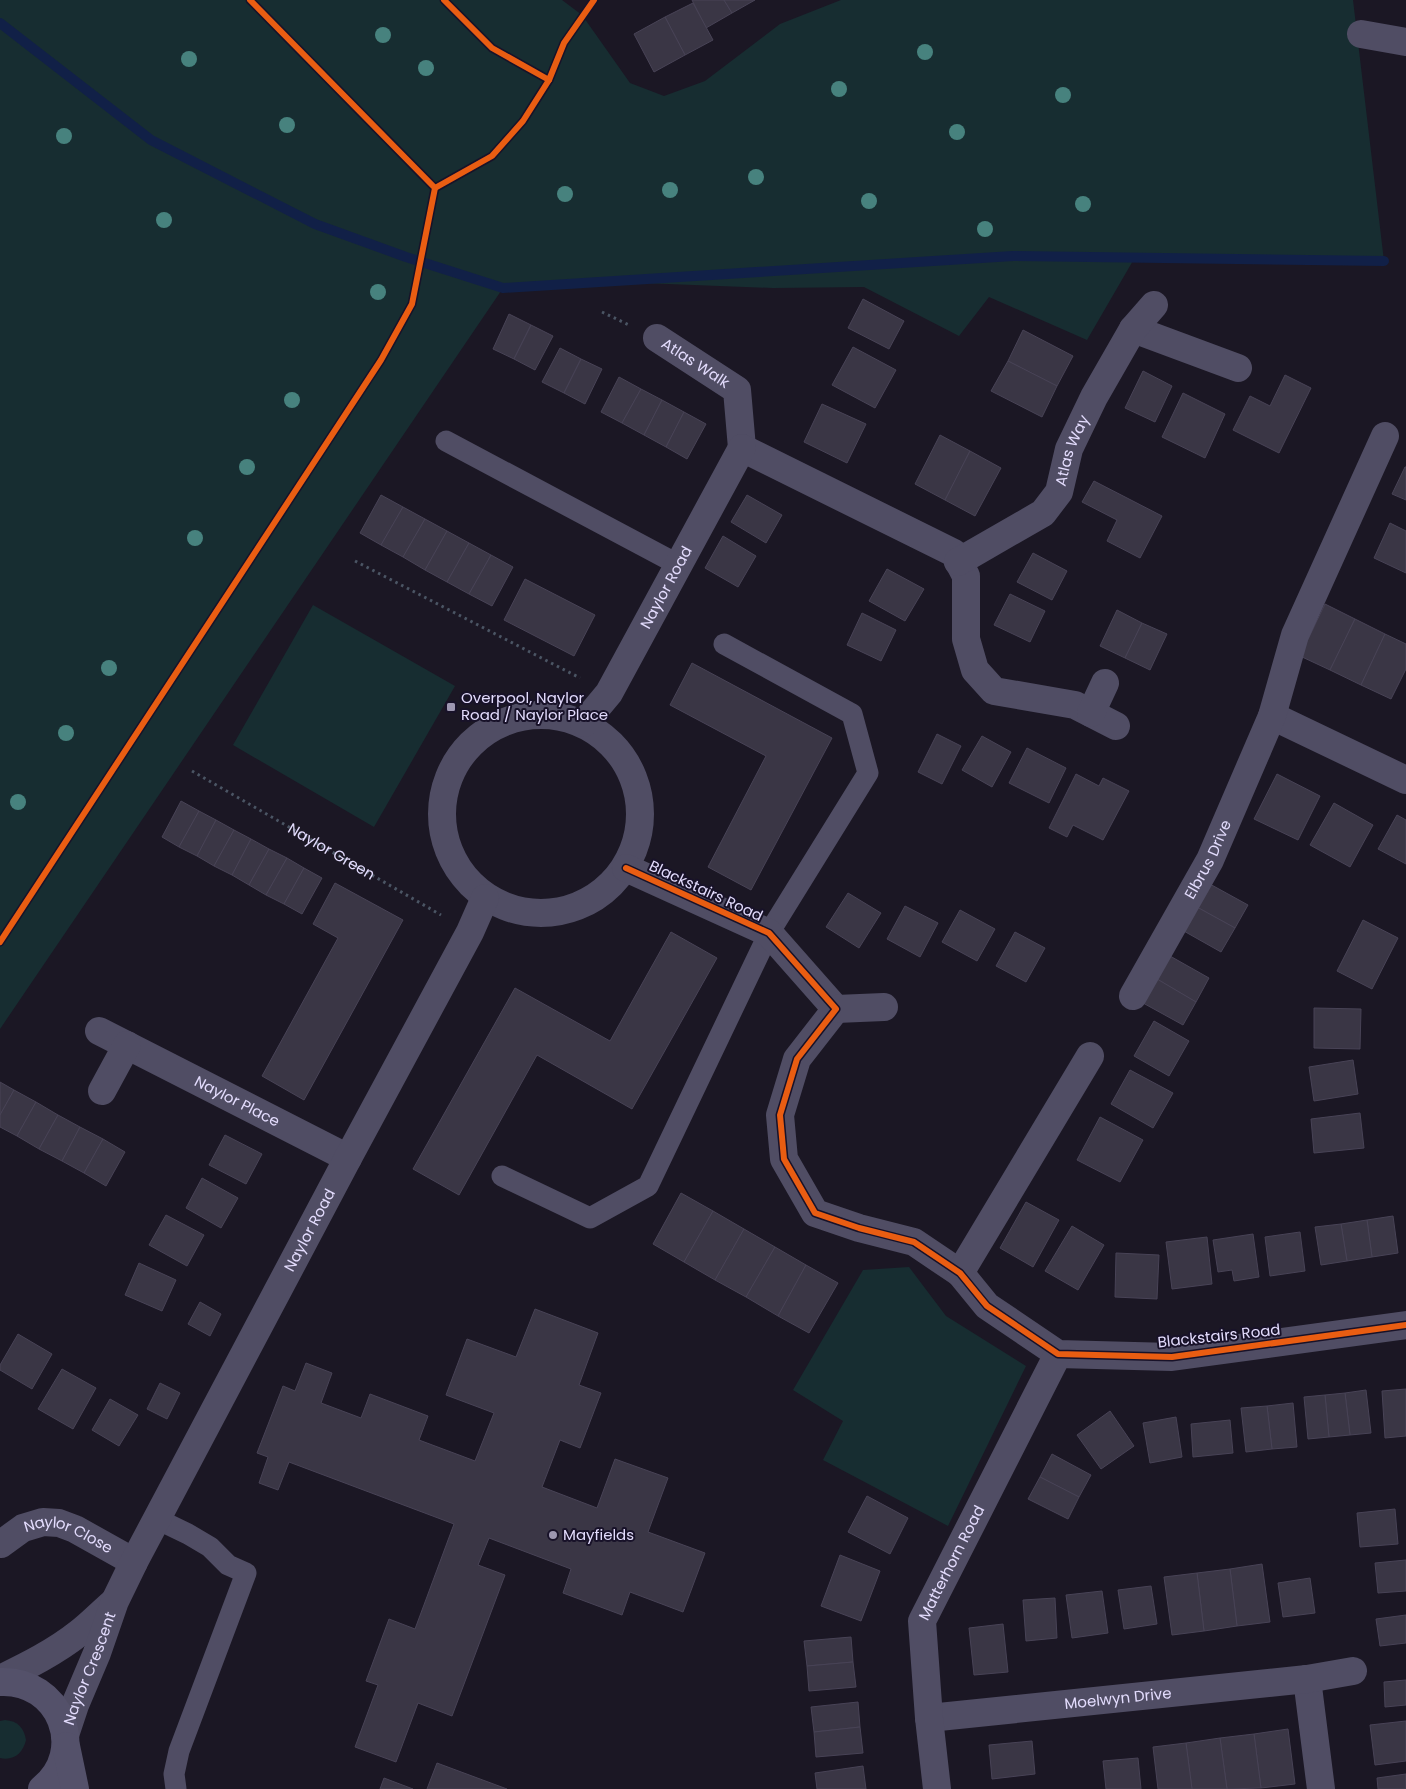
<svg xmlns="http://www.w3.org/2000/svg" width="1406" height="1789" viewBox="0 0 1406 1789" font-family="Poppins,sans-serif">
<rect width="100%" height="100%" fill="#1b1724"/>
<g fill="#172d31">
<path d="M0,0H562L582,15L630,83L664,96L705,81L780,24L841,0H1353L1384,261L1134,259L1087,340L989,297L959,336L864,287L773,288L617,282L503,288L0,1029Z"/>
<path d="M313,605L455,686L374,827L233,745Z"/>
<path d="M909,1267L946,1316L1026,1366L948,1526L823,1460L843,1421L793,1390L863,1270Z"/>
<path d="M5,1720C18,1721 24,1728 26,1740C23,1753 14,1761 0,1758V1721Z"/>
</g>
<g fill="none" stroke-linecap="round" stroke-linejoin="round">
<path stroke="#112047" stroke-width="10" d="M0,23L151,140L315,224L406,257L503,288L1013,256L1384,261"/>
</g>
<g fill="#3a3645" stroke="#484356">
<path d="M692,0H724L732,13L706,28Z"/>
<path d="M724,0H755L732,13Z"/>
<path d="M693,3L713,40L685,55L665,17Z"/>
<path d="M665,17L685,55L654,72L634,34Z"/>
<path d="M863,299L904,321L889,349L848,328Z"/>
<path d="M509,314L531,325L514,359L493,349Z"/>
<path d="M531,325L553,336L535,370L514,359Z"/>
<path d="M1023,330L1073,356L1057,386L1008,361Z"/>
<path d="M853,347L896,370L875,408L832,385Z"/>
<path d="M560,348L581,359L564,393L542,382Z"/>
<path d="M581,359L602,369L585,404L564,393Z"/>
<path d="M1008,361L1057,386L1042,417L991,391Z"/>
<path d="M1143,371L1172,386L1155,422L1125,408Z"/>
<path d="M1285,375L1311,388L1279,453L1233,430L1250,396L1270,406Z"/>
<path d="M619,377L641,389L622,423L601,412Z"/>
<path d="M641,389L662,400L644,435L622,423Z"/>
<path d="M1183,393L1225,414L1205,458L1162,437Z"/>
<path d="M662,400L684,412L666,447L644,435Z"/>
<path d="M822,404L866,424L847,463L804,442Z"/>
<path d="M684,412L706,424L687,459L666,447Z"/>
<path d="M940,435L970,451L945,500L915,484Z"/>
<path d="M970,451L1001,468L975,516L945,500Z"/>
<path d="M1405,467H1406V500L1392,494Z"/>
<path d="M1094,481L1162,516L1140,558L1107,541L1117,520L1082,502Z"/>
<path d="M381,495L403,507L381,545L360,533Z"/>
<path d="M747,495L782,515L766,543L731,522Z"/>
<path d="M403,507L425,519L403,557L381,545Z"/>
<path d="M425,519L447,531L425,570L403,557Z"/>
<path d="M1390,523L1406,531V573L1374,558Z"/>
<path d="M447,531L469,543L447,582L425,570Z"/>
<path d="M723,536L756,556L738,587L705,568Z"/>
<path d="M469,543L491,555L469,594L447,582Z"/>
<path d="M1033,553L1067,571L1052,600L1017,582Z"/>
<path d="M491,555L513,567L492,606L469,594Z"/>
<path d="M887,569L924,589L905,621L869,601Z"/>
<path d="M525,579L595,615L574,656L504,620Z"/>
<path d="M1010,594L1045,611L1030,642L994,625Z"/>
<path d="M1325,604L1355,619L1330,670L1300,656Z"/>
<path d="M1117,610L1142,623L1125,658L1100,646Z"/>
<path d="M862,613L896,630L881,661L847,645Z"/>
<path d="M1355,619L1385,634L1361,685L1330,670Z"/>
<path d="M1142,623L1167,634L1150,670L1125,658Z"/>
<path d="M1385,634L1406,644V669L1391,699L1361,685Z"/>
<path d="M692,663L832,738L751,890L708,867L766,756L670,705Z"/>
<path d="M937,734L961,746L942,784L918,772Z"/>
<path d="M982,736L1011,752L992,787L962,770Z"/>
<path d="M1027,748L1066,768L1049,803L1009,783Z"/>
<path d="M1076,774L1099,786L1103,778L1129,791L1103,840L1073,825L1067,837L1049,828Z"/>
<path d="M1277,774L1320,796L1298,840L1254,819Z"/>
<path d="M181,801L199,811L179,847L162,837Z"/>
<path d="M1334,803L1373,825L1350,867L1310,845Z"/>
<path d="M199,811L216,820L197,856L179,847Z"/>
<path d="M1397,815L1406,820V864L1378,849Z"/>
<path d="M216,820L234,830L214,866L197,856Z"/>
<path d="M234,830L251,839L232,875L214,866Z"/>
<path d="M251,839L269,849L249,885L232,875Z"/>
<path d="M269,849L287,858L266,895L249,885Z"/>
<path d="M287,858L304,868L284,904L266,895Z"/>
<path d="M304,868L322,878L302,914L284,904Z"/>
<path d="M335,883L403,920L304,1100L262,1076L338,938L313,924Z"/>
<path d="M1208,883L1248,905L1235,928L1195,906Z"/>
<path d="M848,893L881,913L859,948L826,927Z"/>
<path d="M905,906L938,923L920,957L887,939Z"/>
<path d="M1195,906L1235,928L1221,952L1182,930Z"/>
<path d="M960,910L995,929L977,961L942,942Z"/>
<path d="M1363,920L1398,938L1372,989L1337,971Z"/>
<path d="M671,932L717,958L632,1109L537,1055L459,1195L413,1169L515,988L610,1041Z"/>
<path d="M1015,932L1045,948L1026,982L996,966Z"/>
<path d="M1170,956L1209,978L1196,1002L1157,979Z"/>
<path d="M1157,979L1196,1002L1183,1025L1143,1003Z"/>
<path d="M1314,1008L1361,1009L1360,1049L1314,1048Z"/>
<path d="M1154,1021L1189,1041L1169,1076L1134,1056Z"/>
<path d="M1353,1060L1358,1094L1314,1101L1309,1067Z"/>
<path d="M1130,1070L1173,1093L1153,1128L1111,1104Z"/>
<path d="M0,1082L14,1090L0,1115Z"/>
<path d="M14,1090L36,1102L17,1136L0,1127V1115Z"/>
<path d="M36,1102L58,1115L39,1149L17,1136Z"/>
<path d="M1360,1113L1364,1148L1314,1153L1311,1119Z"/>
<path d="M58,1115L80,1127L62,1161L39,1149Z"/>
<path d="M1100,1117L1143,1140L1120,1182L1077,1160Z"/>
<path d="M80,1127L103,1139L84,1173L62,1161Z"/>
<path d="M225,1135L262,1154L246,1184L209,1165Z"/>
<path d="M103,1139L125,1152L106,1186L84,1173Z"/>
<path d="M202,1178L238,1198L221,1228L186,1208Z"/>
<path d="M681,1193L713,1211L684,1262L653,1244Z"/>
<path d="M1026,1202L1059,1220L1033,1267L1000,1248Z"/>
<path d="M713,1211L744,1229L715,1280L684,1262Z"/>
<path d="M166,1215L204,1235L187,1266L149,1245Z"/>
<path d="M1393,1216L1398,1253L1372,1257L1367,1220Z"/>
<path d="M1367,1220L1372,1257L1347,1261L1341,1224Z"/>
<path d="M1341,1224L1347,1261L1321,1265L1315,1227Z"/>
<path d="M1072,1226L1104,1245L1078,1290L1045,1271Z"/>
<path d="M744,1229L775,1247L746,1297L715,1280Z"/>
<path d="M1300,1232L1305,1271L1270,1276L1265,1237Z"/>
<path d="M1253,1234L1259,1277L1234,1281L1232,1270L1218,1272L1213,1240Z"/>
<path d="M1207,1237L1212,1284L1172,1289L1166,1242Z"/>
<path d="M775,1247L806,1265L778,1316L746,1297Z"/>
<path d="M1116,1253L1159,1255L1157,1299L1115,1297Z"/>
<path d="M139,1263L176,1280L162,1311L125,1295Z"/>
<path d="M806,1265L838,1283L809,1333L778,1316Z"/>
<path d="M200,1302L221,1314L210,1336L188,1324Z"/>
<path d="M535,1309L598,1333L579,1385L601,1393L580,1448L560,1440L542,1487L597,1508L615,1459L668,1478L648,1532L705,1553L683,1612L630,1592L622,1615L563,1593L571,1569L489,1538L478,1565L505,1575L452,1716L418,1703L396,1762L355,1747L378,1685L366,1681L389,1619L415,1629L454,1524L289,1462L278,1490L259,1483L268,1457L257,1453L283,1386L295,1391L306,1363L332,1373L321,1403L361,1418L370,1394L428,1416L419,1440L475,1461L494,1413L446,1395L467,1339L516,1357Z"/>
<path d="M18,1334L52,1354L32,1389L0,1370V1365Z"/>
<path d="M62,1369L96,1388L73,1429L38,1409Z"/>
<path d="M160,1383L180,1393L167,1419L147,1409Z"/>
<path d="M1406,1389V1436L1385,1438L1382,1391Z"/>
<path d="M1366,1390L1371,1433L1350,1435L1345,1393Z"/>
<path d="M1345,1393L1350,1435L1329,1437L1325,1395Z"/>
<path d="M1325,1395L1329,1437L1308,1439L1304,1397Z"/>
<path d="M110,1399L138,1415L119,1446L92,1430Z"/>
<path d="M1293,1403L1297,1447L1272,1449L1267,1406Z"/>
<path d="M1267,1406L1272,1449L1246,1452L1241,1408Z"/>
<path d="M1110,1411L1134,1446L1101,1469L1077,1435Z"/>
<path d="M1176,1417L1182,1457L1150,1463L1143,1423Z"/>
<path d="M1230,1420L1233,1453L1193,1457L1191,1424Z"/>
<path d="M1052,1454L1091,1475L1079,1497L1040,1477Z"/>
<path d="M1040,1477L1079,1497L1068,1519L1028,1499Z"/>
<path d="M867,1496L908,1518L890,1554L848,1532Z"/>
<path d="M1395,1509L1398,1544L1360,1547L1357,1513Z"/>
<path d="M840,1555L880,1571L861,1621L821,1606Z"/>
<path d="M1406,1560V1591L1378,1593L1375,1563Z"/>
<path d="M1262,1564L1270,1622L1237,1626L1230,1569Z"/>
<path d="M1230,1569L1237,1626L1204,1631L1197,1573Z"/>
<path d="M1197,1573L1204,1631L1172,1635L1164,1577Z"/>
<path d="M1310,1578L1315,1613L1283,1617L1278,1583Z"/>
<path d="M1151,1586L1157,1624L1124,1629L1118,1590Z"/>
<path d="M1102,1591L1108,1633L1072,1638L1066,1595Z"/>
<path d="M1055,1598L1057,1638L1026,1641L1023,1600Z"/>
<path d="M1406,1615V1643L1380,1646L1376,1619Z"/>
<path d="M1003,1624L1008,1672L974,1675L969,1628Z"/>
<path d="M851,1637L853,1662L807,1666L804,1641Z"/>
<path d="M853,1662L856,1687L809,1691L807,1666Z"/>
<path d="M1406,1680V1705L1385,1707L1384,1682Z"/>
<path d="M858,1702L860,1727L814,1732L811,1707Z"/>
<path d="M1406,1721V1761L1375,1765L1370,1725Z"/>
<path d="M860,1727L863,1753L816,1757L814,1732Z"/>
<path d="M1288,1729L1295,1784L1261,1788L1254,1734Z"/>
<path d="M1254,1734L1261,1788L1227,1789L1220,1738Z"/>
<path d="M1220,1738L1227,1789H1192L1186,1743Z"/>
<path d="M1032,1741L1035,1774L992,1779L989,1745Z"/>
<path d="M1186,1743L1192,1789H1158L1153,1747Z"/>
<path d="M1138,1758L1141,1789H1106L1103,1761Z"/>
<path d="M437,1763L507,1789H427Z"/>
<path d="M863,1766L866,1789H817L815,1773Z"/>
<path d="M1406,1774V1789H1378L1377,1778Z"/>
<path d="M384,1778L413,1789H380Z"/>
</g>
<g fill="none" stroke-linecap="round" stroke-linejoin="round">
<g stroke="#4b5564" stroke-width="3" stroke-dasharray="2.5 4" stroke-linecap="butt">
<path d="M602,312L629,325"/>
<path d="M355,561L580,678"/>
<path id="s1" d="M192,771L441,915"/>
</g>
<g stroke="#504d64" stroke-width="21">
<path d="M446,441L679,565"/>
<path d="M502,1176L590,1218L648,1186L769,933L868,773L852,714L724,644"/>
<path d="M157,1519L188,1534L210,1547L228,1565L246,1573L179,1751L174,1774L176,1789"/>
</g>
<g stroke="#504d64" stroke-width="28">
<path d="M1361,34L1406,42"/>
<path d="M1133,329L1238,368"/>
<path id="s2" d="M657,338L737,390L742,448"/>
<path d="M742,448L954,553L966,576V639L975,670L994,691L1075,705L1116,726"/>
<path id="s3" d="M958,562L1043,513L1059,492L1069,449L1094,397L1133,329L1154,305"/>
<path d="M1091,713L1105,683"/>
<circle cx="541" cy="814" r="99"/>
<path d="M1272,716L1406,780"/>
<path id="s4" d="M584,723L609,693L742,448"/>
<path d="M626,868L769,933L836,1009L797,1059L780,1115L784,1159L815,1213L859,1228L914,1242L960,1273L987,1306L1058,1354L1172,1357L1406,1325"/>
<path id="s5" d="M1133,996L1210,860L1272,716L1295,635L1385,436"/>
<path d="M836,1009L884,1007"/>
<path id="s6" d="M99,1031L348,1158"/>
<path d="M102,1091L127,1045"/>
<path d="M960,1273L1090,1056"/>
<path id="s7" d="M0,1542L1,1544L23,1528L43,1522L59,1523L75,1529L134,1562"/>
<path d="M0,1679C27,1666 55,1652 79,1633C91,1624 102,1612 114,1602"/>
<path d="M1307,1679L1321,1789"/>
<path id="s8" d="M929,1718L1307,1679L1353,1671"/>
<path id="s9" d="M65,1735L75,1705L97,1653L115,1601L134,1562L348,1158L470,932L485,898"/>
<path id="s10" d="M937,1789L929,1718L922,1621L1058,1354"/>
</g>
<g stroke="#54516a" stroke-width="28">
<path d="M0,1682C60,1679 89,1751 42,1789"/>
<path d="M66,1746L75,1789"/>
</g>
<defs>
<g id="cycleway">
<path d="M444,0L492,48L549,80L564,43L594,0"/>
<path d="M435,188L492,156L523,121L549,80"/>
<path d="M626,868L769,933L836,1009L797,1059L780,1115L784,1159L815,1213L859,1228L914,1242L960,1273L987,1306L1058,1354L1172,1357L1406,1325"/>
<path d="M0,942L381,360L412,304L435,188L250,0"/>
</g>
</defs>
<use href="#cycleway" stroke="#181229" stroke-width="9"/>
<use href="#cycleway" stroke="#e95d12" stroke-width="6"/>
</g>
<g fill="#47827e">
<circle cx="383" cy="35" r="8"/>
<circle cx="925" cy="52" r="8"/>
<circle cx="189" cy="59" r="8"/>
<circle cx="426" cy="68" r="8"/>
<circle cx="839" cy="89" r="8"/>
<circle cx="1063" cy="95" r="8"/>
<circle cx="287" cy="125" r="8"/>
<circle cx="957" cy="132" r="8"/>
<circle cx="64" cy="136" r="8"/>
<circle cx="756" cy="177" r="8"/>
<circle cx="670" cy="190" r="8"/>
<circle cx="565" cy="194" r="8"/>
<circle cx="869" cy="201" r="8"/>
<circle cx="1083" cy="204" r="8"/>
<circle cx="164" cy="220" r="8"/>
<circle cx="985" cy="229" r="8"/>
<circle cx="378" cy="292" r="8"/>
<circle cx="292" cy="400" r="8"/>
<circle cx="247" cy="467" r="8"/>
<circle cx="195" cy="538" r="8"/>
<circle cx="109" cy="668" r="8"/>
<circle cx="66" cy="733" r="8"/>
<circle cx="18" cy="802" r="8"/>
</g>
<g fill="#9d97b1" stroke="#181229" stroke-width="2">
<rect x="446" y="702" width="10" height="10" rx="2.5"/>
<circle cx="553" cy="1535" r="5"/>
</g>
<g text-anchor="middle" stroke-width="4" stroke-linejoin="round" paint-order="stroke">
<g font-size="15" fill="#e3dcfd" stroke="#181229">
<text dy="5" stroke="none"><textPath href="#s2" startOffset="46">Atlas Walk</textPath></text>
<text dy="5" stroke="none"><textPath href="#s3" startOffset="168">Atlas Way</textPath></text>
<text dy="5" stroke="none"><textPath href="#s4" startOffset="159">Naylor Road</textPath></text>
<text dy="5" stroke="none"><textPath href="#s1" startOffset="161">Naylor Green</textPath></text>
<text dy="5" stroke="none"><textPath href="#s5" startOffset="156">Elbrus Drive</textPath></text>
<text transform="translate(706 891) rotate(25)" y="5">Blackstairs Road</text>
<text dy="5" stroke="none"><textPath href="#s6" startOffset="155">Naylor Place</textPath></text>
<text dy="5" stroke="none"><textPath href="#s9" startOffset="562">Naylor Road</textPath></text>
<text transform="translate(1219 1336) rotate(-6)" y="5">Blackstairs Road</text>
<text dy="5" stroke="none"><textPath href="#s7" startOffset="78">Naylor Close</textPath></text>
<text dy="5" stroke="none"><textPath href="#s10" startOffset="234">Matterhorn Road</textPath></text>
<text dy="5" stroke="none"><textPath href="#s9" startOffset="71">Naylor Crescent</textPath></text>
<text dy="5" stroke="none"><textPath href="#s8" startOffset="190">Moelwyn Drive</textPath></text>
</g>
<g font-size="15" fill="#e3dcfd" stroke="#181229" text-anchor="start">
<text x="461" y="703">Overpool, Naylor<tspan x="461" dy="17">Road / Naylor Place</tspan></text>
<text x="563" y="1540">Mayfields</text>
</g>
</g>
</svg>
